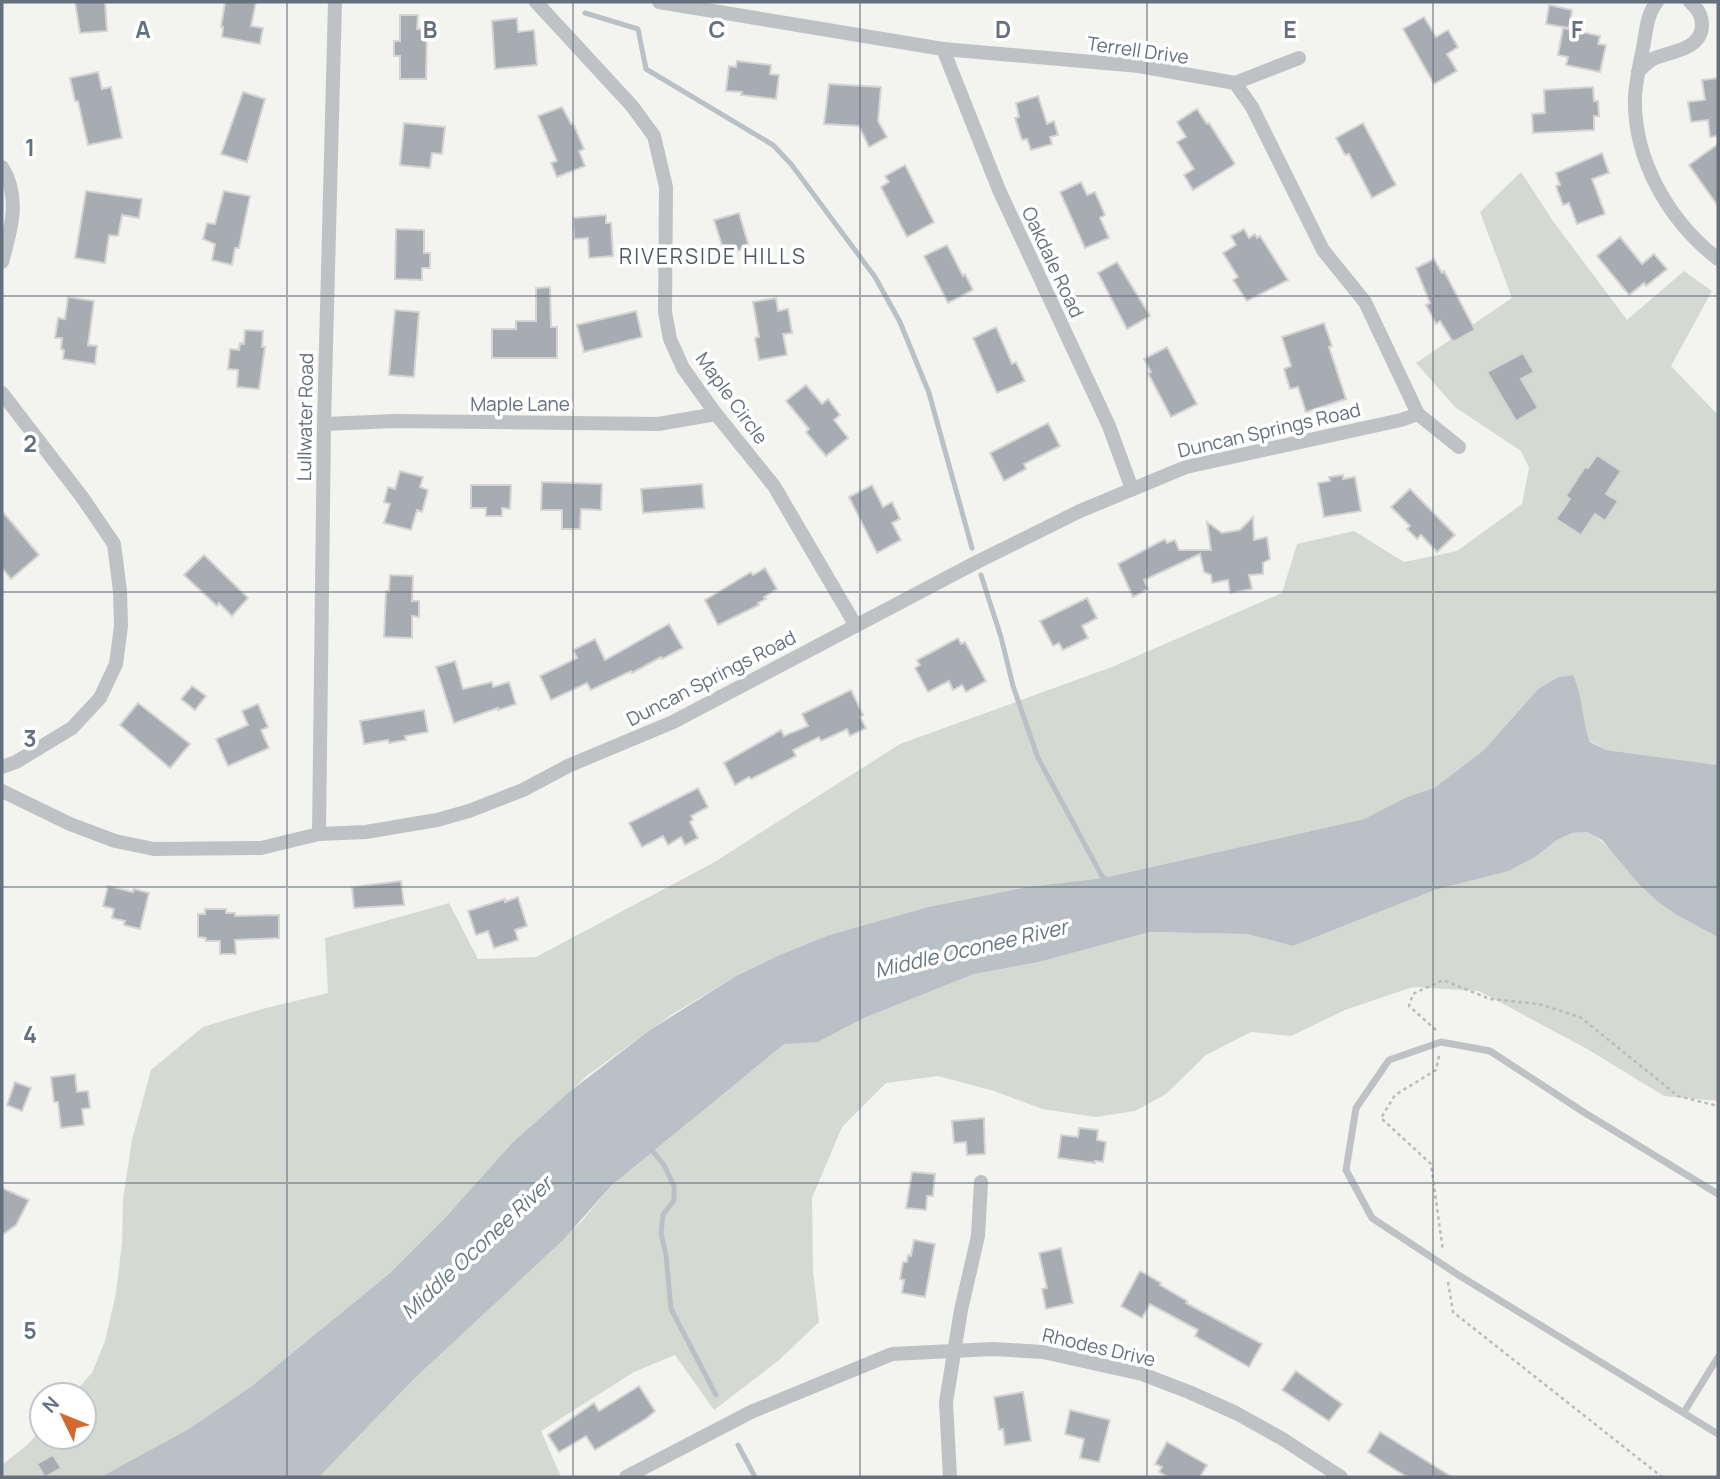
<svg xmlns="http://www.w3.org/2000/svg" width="1720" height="1479" viewBox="0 0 1720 1479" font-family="Manrope,sans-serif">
<rect width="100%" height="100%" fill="#f3f3f0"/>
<g fill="#d4dad1">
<path d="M1521,172L1553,221L1627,320L1684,271L1712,291L1671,366L1718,415V765L1606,750L1590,741C1582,719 1583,696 1573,675L1558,677L1538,689L1484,750L1434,788L1407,797L1364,819L1103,878L1027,887L928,907L829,935L782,954L736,976L671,1015L588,1075L512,1143L444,1219L390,1273L252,1386L211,1416L168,1443L101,1477H2V1465L27,1445L42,1429V1437H84V1395H72L92,1373L105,1341L116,1293L122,1243L123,1199L132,1140L151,1070L203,1027L262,1009L328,993L325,938L449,903L478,959L536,957L713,863L900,744L1112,667L1282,593L1297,544L1354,531L1404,562L1457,551L1522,504L1529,468L1521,451L1455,407L1416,363L1512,298L1480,212Z"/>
<path d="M1587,832C1602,839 1609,849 1620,859C1648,886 1686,919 1718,937V1101L1664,1096L1589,1050L1479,991L1413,987L1345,1010L1291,1036L1251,1032L1206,1055L1166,1094L1135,1111L1096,1117L1042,1109L994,1091L938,1076L886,1083L842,1127L812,1198L813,1271L819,1322L778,1361L714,1410L675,1355L634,1372L541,1431L561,1477H319L415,1378L582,1221L612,1185L784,1043L818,1042L864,1018L974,974L1039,962L1150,932L1247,934L1293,946L1435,890L1509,871L1535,857L1557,840L1572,833Z"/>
</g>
<path fill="#b9c1c6" d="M1573,675C1583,696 1582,719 1590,742L1606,750L1718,765V937L1677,915L1657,901L1638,883L1602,840L1587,832L1572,833L1557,840L1535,857L1509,871L1435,890L1293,946L1247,934L1150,932L1039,962L974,974L864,1018L818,1042L784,1044L612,1185L564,1239L415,1378L319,1477H101L189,1429L252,1386L390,1273L444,1219L512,1143L569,1092L650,1030L736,976L782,954L829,935L928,907L1027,887L1103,878L1364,819L1407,797L1434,788L1484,750L1538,689L1558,677Z"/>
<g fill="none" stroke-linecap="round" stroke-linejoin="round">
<g stroke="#b9c1c6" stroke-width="5">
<path d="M585,13L638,29L646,69L773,145L791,164L875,277L900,322L929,393L972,548"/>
<path d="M981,575L1001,637L1013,686L1038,758L1103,878L1108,879"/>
<path d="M650,1148L664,1165L674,1186V1200L663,1215L661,1233L666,1255L671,1309L716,1395"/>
<path d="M738,1445L755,1477"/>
</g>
</g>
<g fill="#a7acb2" stroke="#d4d5d3" stroke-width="2">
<path d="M75,2H105L107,31L80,33Z"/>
<path d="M225,2H256L251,26L263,28L260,44L222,37L223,27H221Z"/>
<path d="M1549,5L1572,10L1569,28L1546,24Z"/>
<path d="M400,15H418L417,29H427L426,79H400V56H394V41H400Z"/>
<path d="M1424,17L1436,37L1448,30L1458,47L1447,54L1457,71L1434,84L1403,29Z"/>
<path d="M517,18L518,32L534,30L537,65L495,69L492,21Z"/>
<path d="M1563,28L1600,36L1598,44L1606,45L1600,72L1566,65L1568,57L1558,55Z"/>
<path d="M737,61L771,65L770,74L779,75L776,99L741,95L742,92L726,91L729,66L736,67Z"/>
<path d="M98,72L102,89L111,87L122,138L88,145L78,101H75L70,78Z"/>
<path d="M1718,78V136L1710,137L1708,120L1691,122L1688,102L1705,100L1702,80Z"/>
<path d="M829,84L881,87L878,121L887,137L869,147L859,126L824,124Z"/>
<path d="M1593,87L1594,101H1598L1599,116H1594V130L1533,133L1532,114L1545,113L1544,90Z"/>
<path d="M243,92L265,99L247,162L221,154Z"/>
<path d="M1038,96L1047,124L1054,121L1058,135L1050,137L1052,144L1031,150L1027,139L1022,140L1015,118L1019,117L1016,103Z"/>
<path d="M562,107L571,124L573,123L584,149L579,151L585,166L557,177L551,163L557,161L538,116Z"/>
<path d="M1197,109L1207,124L1209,123L1235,164L1193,190L1184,175L1194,169L1177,142L1186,137L1177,122Z"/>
<path d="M404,123L445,127L442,154L432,153L430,168L400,165Z"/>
<path d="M1363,123L1396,185L1372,198L1349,154L1345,155L1336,138Z"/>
<path d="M1718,144V206L1689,165Z"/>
<path d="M1602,153L1609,173L1592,179L1605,214L1577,224L1569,203L1563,205L1556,186L1560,185L1556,173Z"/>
<path d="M905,165L934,222L907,237L881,187L889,182L885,176Z"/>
<path d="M1081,182L1087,195L1095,192L1105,215L1100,218L1109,238L1085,248L1060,192Z"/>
<path d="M86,191L142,199L139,218L122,215L118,236L109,235L105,263L75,258Z"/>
<path d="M224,191L250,196L239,248H235L232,265L212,260L215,244L203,239L207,223L215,224Z"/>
<path d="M739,213L749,247L725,255L714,220Z"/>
<path d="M606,215V223H611L613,256L589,258L588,238L574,239L573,218Z"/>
<path d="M396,229L424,230V253H430V268H422V280L395,279Z"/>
<path d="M1244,229L1249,238L1255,234L1257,238L1260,236L1288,280L1247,301L1233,280L1238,277L1223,253L1236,245L1231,236Z"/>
<path d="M1620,237L1642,264L1654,254L1667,269L1646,286L1644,283L1629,295L1597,256Z"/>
<path d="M947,245L963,276L965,274L973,290L948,303L924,256Z"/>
<path d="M1434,259L1442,273L1444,271L1475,330L1453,342L1440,321L1436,324L1426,305L1430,303L1416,268Z"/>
<path d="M1117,262L1150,316L1127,329L1098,273Z"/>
<path d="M550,287L551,327H557V358H492V329H516V321H536V288Z"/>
<path d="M68,297L94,301L88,345L97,346L95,364L63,359L64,350L61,349L62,338H55L58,318L65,319Z"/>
<path d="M776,298L778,311L788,309L790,320L792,333L783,334L787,355L759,360L755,338L759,337L753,302Z"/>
<path d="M395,310L419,312L414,377L389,375Z"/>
<path d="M636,311L642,337L584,352L577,325Z"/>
<path d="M1324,323L1332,346L1329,347L1346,399L1306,412L1298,387L1290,389L1284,369L1291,366L1282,337Z"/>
<path d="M996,327L1012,364L1016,362L1025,381L997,393L973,338Z"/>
<path d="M245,330L263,331L262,347H265L259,389L237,387L238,370L228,369L230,349L239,350L240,343L244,344Z"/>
<path d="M1167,347L1197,404L1171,417L1148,373L1151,372L1144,359Z"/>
<path d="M1523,353L1534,372L1521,379L1538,408L1516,421L1487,372Z"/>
<path d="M806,385L822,404L828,399L840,415L834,420L848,438L826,456L806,432L809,429L786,401Z"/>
<path d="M1048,423L1060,446L1024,464L1026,469L1004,481L990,453Z"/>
<path d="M1597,455L1621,471L1606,494L1618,501L1605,521L1595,514L1581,535L1556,519L1570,499L1566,496L1585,467L1588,468Z"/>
<path d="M400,471L423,477L420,487L428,490L422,512L417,510L411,530L384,523L390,504L384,502L388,487L395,489Z"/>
<path d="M1343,475V479L1355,477L1361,511L1324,517L1318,483L1330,481L1329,477Z"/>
<path d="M542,482L602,484L601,510L581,509L580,529H562V510H541Z"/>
<path d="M702,484L704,508L643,513L641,489Z"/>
<path d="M471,485H511L510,509L502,508V516H486V508H471Z"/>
<path d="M872,485L883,507L892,502L900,519L892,523L901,540L877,553L849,497Z"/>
<path d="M1410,489L1455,535L1437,552L1421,535L1417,539L1407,529L1410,526L1391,507Z"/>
<path d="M2,511L39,555L11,579L2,568Z"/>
<path d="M1253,517L1254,540L1267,537L1270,559L1263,563V574L1249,575L1252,589L1230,593L1228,580L1212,583L1211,575L1204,572L1200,554L1144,580L1148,589L1133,597L1118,564L1165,539L1167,543L1175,540L1179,550H1211L1207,522L1222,533L1240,530Z"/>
<path d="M204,555L248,598L232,616L219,603L217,606L184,575Z"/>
<path d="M765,568L777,589L764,597L766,599L758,603L759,605L718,625L705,600L751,572L753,575Z"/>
<path d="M390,575L413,576L412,601H419V617L412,616V638L384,637L386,591H389Z"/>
<path d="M1087,598L1097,618L1082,626L1088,638L1063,650L1059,643L1053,646L1040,621Z"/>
<path d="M669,624L683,648L662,659L661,657L632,673L631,671L591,690L587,683L551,700L540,676L577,658L573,650L595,639L605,660Z"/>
<path d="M958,638L961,644L965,642L986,681L966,692L962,685L953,690L949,681L928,692L915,668L920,665L917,660Z"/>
<path d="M455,661L463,689L492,682L493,687L509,682L516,704L498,710V708L454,723L436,667Z"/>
<path d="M192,686L206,696L195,710L181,699Z"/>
<path d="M851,690L863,715L860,717L866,728L850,736L847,729L821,741L819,737L793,750L796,756L751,779L749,777L735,785L724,763L781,730L784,736L808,726L802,714Z"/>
<path d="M138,703L190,744L170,768L120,725Z"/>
<path d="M258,704L268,727L261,730L269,748L228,766L216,739L248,725L242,711Z"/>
<path d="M424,710L428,732L405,736L406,740L389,743L388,740L364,744L360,721Z"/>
<path d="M698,788L708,807L691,816L693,820L690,822L698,838L685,845L681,837L668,845L663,836L642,847L629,823Z"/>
<path d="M401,881L404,905L354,908L352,887Z"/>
<path d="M108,886L133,892L134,889L149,893L140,929L124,925L125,921L112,918L114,909L103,906Z"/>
<path d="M518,897L527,926L515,930L518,940L494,948L488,931L476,935L468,911L505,899V902Z"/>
<path d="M205,909H226V913H235V916L279,915V938L235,940L236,954H220V941H206V938L198,937V914H205Z"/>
<path d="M75,1074L77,1092L88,1091L90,1108L82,1109L84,1125L61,1128L58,1102H54L51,1077Z"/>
<path d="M15,1082L31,1088L22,1111L7,1105Z"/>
<path d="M984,1118L985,1154L967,1155L966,1142L954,1143L952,1121Z"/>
<path d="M1079,1128L1098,1130L1097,1140L1106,1142L1103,1162L1095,1161V1163L1058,1158L1061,1135L1078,1137Z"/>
<path d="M912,1172L935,1174L933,1196H927L926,1210L906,1208Z"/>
<path d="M2,1188L29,1200L16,1225L2,1235Z"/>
<path d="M914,1240L935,1244L925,1297L902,1293L904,1280L900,1279L903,1262H907L908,1255L911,1256Z"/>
<path d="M1061,1248L1073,1303L1046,1309L1042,1289L1047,1288L1039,1253Z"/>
<path d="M1140,1271L1161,1283L1160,1285L1187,1301L1186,1303L1262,1344L1249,1367L1195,1336L1198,1330L1150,1304L1142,1318L1121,1306Z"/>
<path d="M1296,1371L1342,1404L1329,1421L1282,1390Z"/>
<path d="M639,1386L655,1411L647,1418L595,1450L586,1436L559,1452L548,1435L594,1403L599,1411Z"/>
<path d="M1023,1392L1031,1441L1005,1445L1003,1429L999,1430L994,1397Z"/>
<path d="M1070,1410L1110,1420L1099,1462L1080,1458L1084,1439L1065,1434Z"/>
<path d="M1380,1432L1452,1477H1407L1386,1464L1368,1452Z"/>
<path d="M1167,1442L1207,1465L1200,1477H1168L1159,1472L1162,1467L1155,1464Z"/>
<path d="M53,1455L61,1468L45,1477L37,1464Z"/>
</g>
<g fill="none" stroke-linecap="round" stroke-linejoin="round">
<g stroke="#b9bbbd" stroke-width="2.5" stroke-dasharray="3.5 3.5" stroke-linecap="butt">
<path d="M1436,1030L1409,1006L1413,994L1443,980L1490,999L1539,1004L1580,1017L1678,1096L1718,1106"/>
<path d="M1439,1056L1436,1070L1395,1095L1381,1118L1431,1164L1443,1251"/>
<path d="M1448,1282L1453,1312L1662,1477"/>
</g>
<g stroke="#bfc2c5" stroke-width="7">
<path d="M1718,1194L1585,1113L1490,1051L1441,1042L1389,1060L1356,1108L1346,1170L1372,1218L1460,1276L1718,1434"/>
<path d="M1684,1412L1718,1357"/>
</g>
<g stroke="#bfc2c5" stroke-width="14">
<path d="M536,2L632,106L654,136L666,187L665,312L670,339L683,368L716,414L774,486L856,626"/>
<path d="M659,2L943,49L1139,66L1235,83L1252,107L1323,250L1365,302L1418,414L1459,447"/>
<path d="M1657,2C1647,13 1646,32 1643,48C1640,63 1636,80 1635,96C1633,160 1669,221 1718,259"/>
<path d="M943,49L999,190L1109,426L1132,489"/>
<path d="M1638,72C1643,67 1648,61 1655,58C1666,54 1677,52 1687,47C1707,37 1706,15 1690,2"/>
<path d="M1235,83L1299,58"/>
<path d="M2,167C21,197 11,230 2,262"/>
<path d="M2,393L82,497L114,544L120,591L121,626L116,664L100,698L72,728L16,762L2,767"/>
<path d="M324,424L394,421L658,424L716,414"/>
<path d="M2,791L70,824L115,841L154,849L261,848L319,834L366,832L437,820L469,811L523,790L568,766L673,722L977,562L1080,511L1186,467L1401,420L1418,414"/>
<path d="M319,834L324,424L335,2"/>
<path d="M626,1477L751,1412L892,1354L993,1349L1043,1352L1142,1374L1189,1392L1236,1413L1281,1438L1341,1477"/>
<path d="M950,1477L946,1402L961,1310L978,1236L981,1182"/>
</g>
</g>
<path fill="none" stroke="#65707e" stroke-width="2" stroke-opacity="0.55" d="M287,2V1477M573,2V1477M860,2V1477M1147,2V1477M1433,2V1477M2,296H1718M2,592H1718M2,887H1718M2,1183H1718"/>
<g text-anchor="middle" stroke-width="7" stroke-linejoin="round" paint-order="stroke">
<g font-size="19" fill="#65707e" stroke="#fff">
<text transform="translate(1138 50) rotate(8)" y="7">Terrell Drive</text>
<text transform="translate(1053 262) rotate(65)" y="7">Oakdale Road</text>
<text transform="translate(732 398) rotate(54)" y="7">Maple Circle</text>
<text x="520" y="411">Maple Lane</text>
<text transform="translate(305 417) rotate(-89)" y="7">Lullwater Road</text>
<text transform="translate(1269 430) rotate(-13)" y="7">Duncan Springs Road</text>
<text transform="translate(711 678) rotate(-27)" y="7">Duncan Springs Road</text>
<text transform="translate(1099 1347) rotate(13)" y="7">Rhodes Drive</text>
</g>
<g font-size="21" letter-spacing="2" fill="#525a64" stroke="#fff">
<text x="713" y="264">RIVERSIDE HILLS</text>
</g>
<g font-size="21" font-style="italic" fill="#667882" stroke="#fff">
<text transform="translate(971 949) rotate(-13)" y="7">Middle Oconee River</text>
<text transform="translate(477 1248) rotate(-43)" y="7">Middle Oconee River</text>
</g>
</g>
<g font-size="23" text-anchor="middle" font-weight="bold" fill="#65707e" stroke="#fff" stroke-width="7" stroke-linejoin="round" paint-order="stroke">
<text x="143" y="38">A</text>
<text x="430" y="38">B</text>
<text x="717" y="38">C</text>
<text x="1003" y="38">D</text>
<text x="1290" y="38">E</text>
<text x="1577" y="38">F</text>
<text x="30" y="156">1</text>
<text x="30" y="452">2</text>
<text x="30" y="747">3</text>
<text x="30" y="1043">4</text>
<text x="30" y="1339">5</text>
</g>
<rect width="1720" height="1479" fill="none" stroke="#65707e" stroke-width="7"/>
<g transform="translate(63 1416) rotate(313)"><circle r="33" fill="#ffffff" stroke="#c1c6cb" stroke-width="2"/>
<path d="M0-5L12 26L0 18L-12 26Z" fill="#d16932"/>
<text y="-10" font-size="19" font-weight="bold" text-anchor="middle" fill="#65707e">N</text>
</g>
</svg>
